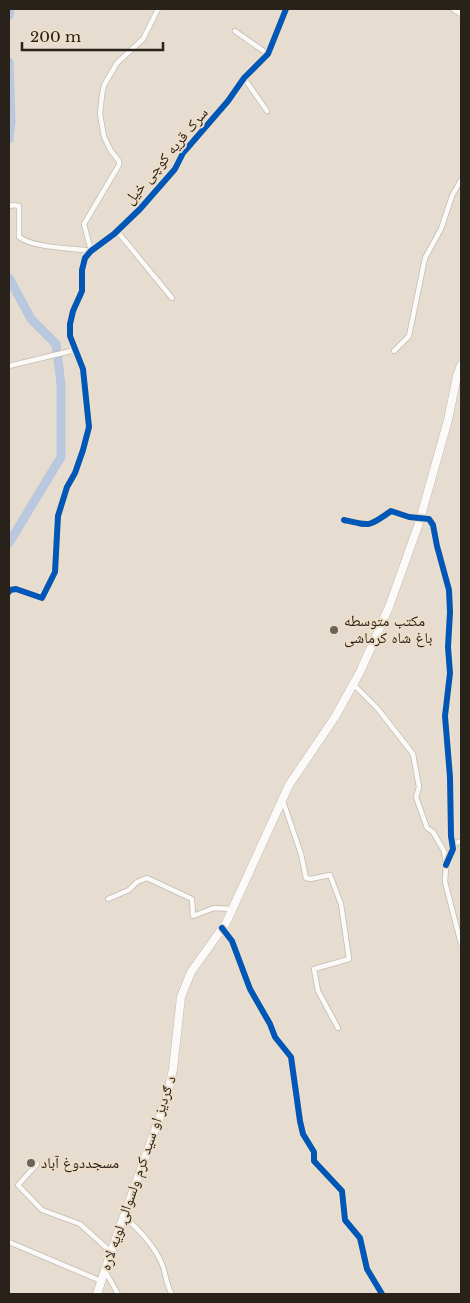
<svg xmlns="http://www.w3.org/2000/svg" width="470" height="1303" viewBox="0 0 470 1303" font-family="'Libre Baskerville','Noto Naskh Arabic',serif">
<rect width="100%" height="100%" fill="#e6ddd0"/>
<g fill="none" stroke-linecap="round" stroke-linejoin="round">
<g stroke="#b9c7df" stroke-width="9">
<path d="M9,16L10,9"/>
<path d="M9,62L11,121L9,139"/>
<path d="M9,278L31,319L56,344L61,384V457L9,543"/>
</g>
<defs>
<g id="street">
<path d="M453,9L461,14"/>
<path d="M235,31L268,54"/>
<path d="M244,78L267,111"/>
<path d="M9,206L14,205L19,206V237C34,248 71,248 91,251L84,224L119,165V161L111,151L104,137L100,114L102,95L104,85L117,63L143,39L158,9"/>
<path d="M117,231L172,298"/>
<path d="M394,351L409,336L425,258L441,229L452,196L461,180"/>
<path d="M9,366L75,350"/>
<path d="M344,520C370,526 369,527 391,511L409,517L429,519L433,525L437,546L449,590L450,612L448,647L450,673L445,716L450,777L451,836L453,849L446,865"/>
<path d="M9,592L10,590L16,589L42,598L55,572L58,516L67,487L75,473L83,450L89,427L83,369L70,336V324L73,311L82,291V270L85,258L91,251L114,234L140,209L175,169L183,153L228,101L244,78L268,54L286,9"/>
<path d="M353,684L378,709L413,754L419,787L416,797L427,828L433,832L444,851L446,865L445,882L461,944"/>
<path d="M283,801L301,854L306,878L310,879L330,875L341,904L349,959L314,969L318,991L338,1028"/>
<path d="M454,848L456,843L461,841"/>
<path d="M108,899L129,890L137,882L147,878L192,899L193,916L214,908L232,909"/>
<path d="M222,928L232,941L250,989L270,1024L275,1037L291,1057L300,1121L303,1134L314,1152V1161L342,1191L345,1220L360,1238L367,1269L382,1294"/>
<path d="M37,1164L18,1185L42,1210L80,1224L111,1252"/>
<path d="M124,1216C139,1230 154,1245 162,1264C166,1274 166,1285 172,1294"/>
<path d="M9,1242L101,1281"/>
<path d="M105,1271L118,1294"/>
</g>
<path id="highway" d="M97,1294L111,1252L167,1097L173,1069L181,997L191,972L226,923L289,785L335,717L360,672L389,607L419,523L448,420L457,376L461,365"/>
</defs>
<use href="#street" stroke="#c2bbb1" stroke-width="6"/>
<use href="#highway" stroke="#c2bbb1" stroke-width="9"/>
<use href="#street" stroke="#fbfaf8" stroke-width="4.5"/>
<use href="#highway" stroke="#fbfaf8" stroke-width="8"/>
<defs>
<g id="cycleway">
<path d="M344,520C370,526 369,527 391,511L409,517L429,519L433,525L437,546L449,590L450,612L448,647L450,673L445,716L450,777L451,836L453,849L446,865"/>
<path d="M9,592L10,590L16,589L42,598L55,572L58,516L67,487L75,473L83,450L89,427L83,369L70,336V324L73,311L82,291V270L85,258L91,251L114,234L140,209L175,169L183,153L228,101L244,78L268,54L286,9"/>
<path d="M222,928L232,941L250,989L270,1024L275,1037L291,1057L300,1121L303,1134L314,1152V1161L342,1191L345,1220L360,1238L367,1269L382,1294"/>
</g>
</defs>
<use href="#cycleway" stroke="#eedec8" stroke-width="9"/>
<use href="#cycleway" stroke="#0057b8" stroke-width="6"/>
</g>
<g fill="#6a635a" stroke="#eedec8" stroke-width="2">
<circle cx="334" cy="630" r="5"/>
<circle cx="31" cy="1163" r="5"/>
</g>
<g text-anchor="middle" stroke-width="4" stroke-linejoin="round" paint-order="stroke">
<g font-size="15" fill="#28221a" stroke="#eedec8">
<text transform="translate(166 156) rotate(-50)" y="5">سرک قریه کوچی خیل</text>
<text transform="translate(138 1173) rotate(-71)" y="5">د ګردیز او سید کرم ولسوالۍ لویه لاره</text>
</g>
<g font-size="15" fill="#28221a" stroke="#eedec8" text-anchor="start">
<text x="344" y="626">مکتب متوسطه<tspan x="344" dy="17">باغ شاه کرماشی</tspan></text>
<text x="41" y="1168">مسجددوغ آباد</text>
</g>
</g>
<rect width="470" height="1303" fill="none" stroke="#28221a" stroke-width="20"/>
<path d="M22 42v8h141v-8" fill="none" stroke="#28221a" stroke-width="2.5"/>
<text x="30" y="42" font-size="15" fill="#28221a" stroke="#eedec8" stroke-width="4" paint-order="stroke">200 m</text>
</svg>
